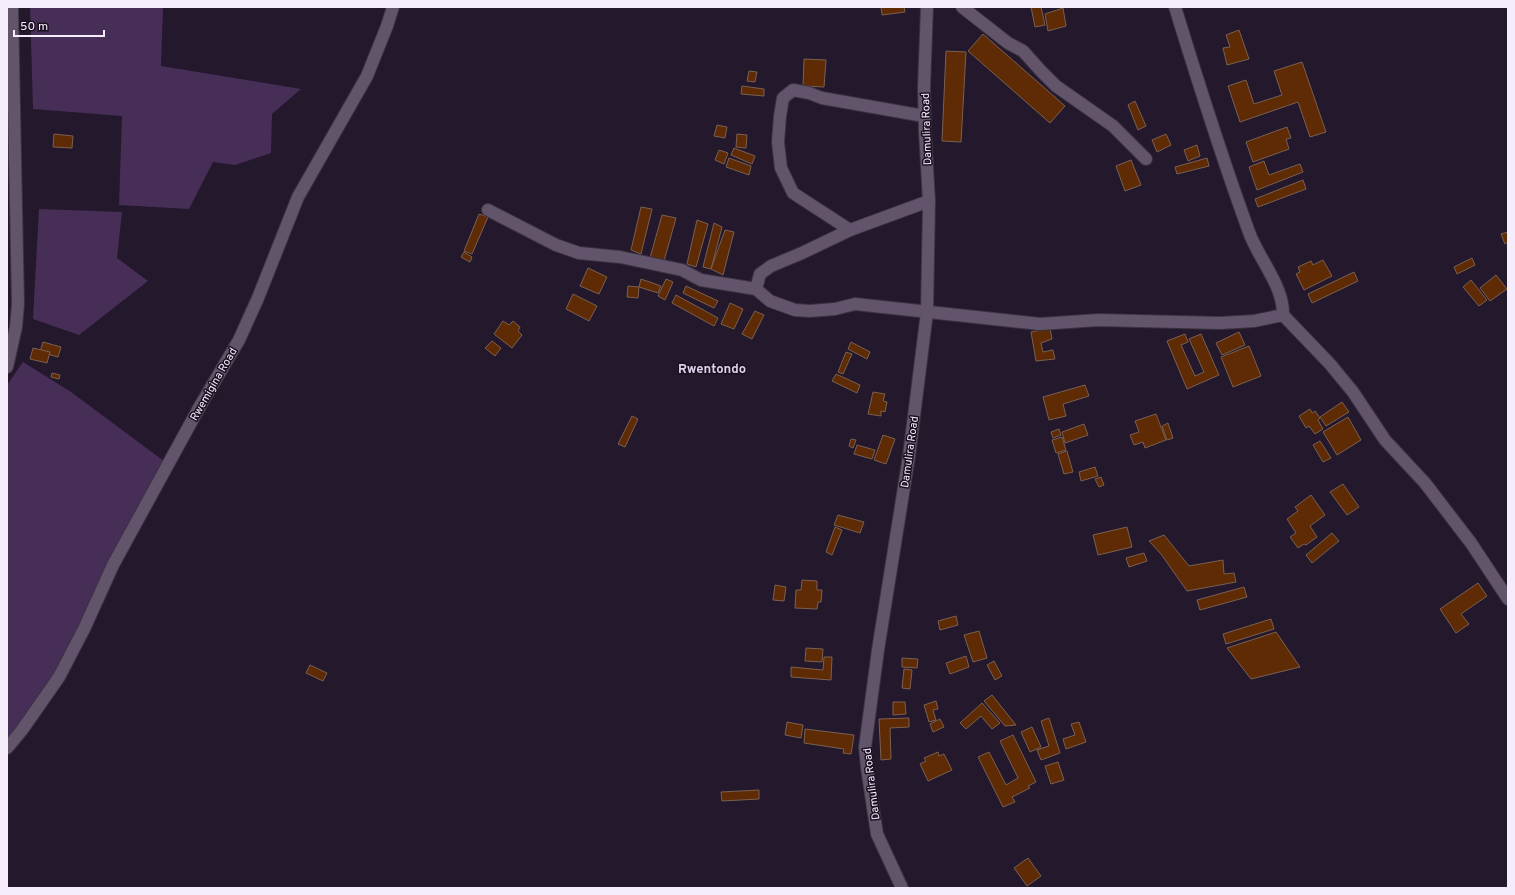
<svg xmlns="http://www.w3.org/2000/svg" width="1515" height="895" viewBox="0 0 1515 895" font-family="Overpass,sans-serif">
<rect width="100%" height="100%" fill="#24182c"/>
<g fill="#472e57">
<path d="M30,7H163L161,66L301,89L272,114L271,153L235,165L213,162L189,209L119,205L122,116L33,109Z"/>
<path d="M39,209L122,212L117,258L148,281L79,335L33,319Z"/>
<path d="M23,362L71,392L172,467L96,607L68,675L7,749V385Z"/>
</g>
<g fill="#5e2b05" stroke="#7a6052">
<path d="M881,7H904L905,12L882,15Z"/>
<path d="M1031,7H1041L1045,25L1035,27Z"/>
<path d="M1063,8L1066,26L1048,31L1045,14Z"/>
<path d="M1239,30L1249,59L1227,65L1223,48L1230,47L1226,35Z"/>
<path d="M983,34L1065,106L1050,123L968,51Z"/>
<path d="M946,51L966,52L961,142L942,141Z"/>
<path d="M804,59L826,60L824,87L803,86Z"/>
<path d="M1302,62L1326,132L1310,137L1298,102L1240,122L1228,86L1246,80L1254,104L1282,95L1274,71Z"/>
<path d="M749,71L757,72L755,82L747,81Z"/>
<path d="M742,86L764,89V96L741,94Z"/>
<path d="M1135,101L1146,126L1138,130L1128,105Z"/>
<path d="M717,125L727,127L725,138L714,136Z"/>
<path d="M1287,127L1291,138L1286,139L1289,149L1253,162L1246,142Z"/>
<path d="M54,134L73,136L72,148L53,147Z"/>
<path d="M737,134L747,135L746,148L736,147Z"/>
<path d="M1166,134L1171,145L1157,152L1152,140Z"/>
<path d="M1197,145L1200,156L1188,161L1184,150Z"/>
<path d="M734,148L755,156L752,164L731,155Z"/>
<path d="M719,150L728,153L724,164L715,160Z"/>
<path d="M729,158L751,166L749,175L726,167Z"/>
<path d="M1207,158L1209,166L1177,174L1175,167Z"/>
<path d="M1131,160L1141,185L1125,191L1116,166Z"/>
<path d="M1264,161L1269,175L1300,164L1303,172L1257,190L1249,167Z"/>
<path d="M1303,180L1306,189L1258,207L1255,199Z"/>
<path d="M641,207L652,209L641,254L631,250Z"/>
<path d="M479,214L488,217L472,254L464,251Z"/>
<path d="M662,215L676,218L664,261L650,258Z"/>
<path d="M697,220L708,224L696,267L687,264Z"/>
<path d="M714,223L722,227L711,269L703,267Z"/>
<path d="M725,230L734,232L723,275L711,269Z"/>
<path d="M1508,232V242L1505,244L1501,234Z"/>
<path d="M464,252L472,257L470,262L461,257Z"/>
<path d="M1472,258L1475,265L1457,274L1454,267Z"/>
<path d="M1323,260L1332,276L1304,290L1296,274L1300,272L1298,267L1311,261L1313,265Z"/>
<path d="M588,268L607,277L599,294L580,286Z"/>
<path d="M1354,272L1358,281L1312,303L1308,294Z"/>
<path d="M1496,275L1507,289L1490,301L1480,288Z"/>
<path d="M641,279L661,286L658,293L639,287Z"/>
<path d="M666,279L673,282L665,300L658,296Z"/>
<path d="M1471,280L1487,300L1479,306L1463,287Z"/>
<path d="M628,286L639,287L638,298L627,297Z"/>
<path d="M686,286L718,301L714,308L683,293Z"/>
<path d="M573,294L597,306L589,321L566,309Z"/>
<path d="M676,295L718,318L714,326L672,303Z"/>
<path d="M730,303L743,309L734,329L721,324Z"/>
<path d="M755,311L764,315L752,339L742,334Z"/>
<path d="M503,321L509,325L513,321L520,327L518,331L522,335L512,348L494,334Z"/>
<path d="M1050,328L1052,339L1041,343L1043,352L1053,350L1055,359L1036,361L1031,332Z"/>
<path d="M1239,332L1245,345L1222,355L1216,343Z"/>
<path d="M1185,334L1188,342L1181,345L1195,376L1204,372L1189,339L1201,334L1219,375L1187,389L1167,341Z"/>
<path d="M492,341L501,348L495,356L485,348Z"/>
<path d="M43,342L61,347L58,357L40,352Z"/>
<path d="M851,342L870,352L867,359L848,349Z"/>
<path d="M1249,346L1261,376L1233,387L1221,357Z"/>
<path d="M33,348L50,352L47,363L30,359Z"/>
<path d="M846,352L852,354L843,374L838,372Z"/>
<path d="M52,373L60,375L59,379L51,377Z"/>
<path d="M836,374L860,385L857,393L832,381Z"/>
<path d="M1085,385L1089,396L1063,404L1066,416L1049,420L1043,397Z"/>
<path d="M873,392L885,394L883,401L887,402L885,412L881,411V416L868,414Z"/>
<path d="M1342,402L1349,412L1326,426L1320,417Z"/>
<path d="M1310,409L1312,413L1315,411L1320,418L1318,420L1323,429L1315,434L1309,426L1306,428L1299,416Z"/>
<path d="M1156,414L1166,440L1145,448L1143,442L1134,445L1130,435L1139,432L1135,421Z"/>
<path d="M632,416L638,419L625,447L618,444Z"/>
<path d="M1348,417L1361,440L1337,455L1323,432Z"/>
<path d="M1168,423L1173,438L1167,440L1162,426Z"/>
<path d="M1084,424L1088,435L1065,443L1062,432Z"/>
<path d="M1059,429L1061,435L1053,438L1051,432Z"/>
<path d="M883,435L895,439L886,464L874,460Z"/>
<path d="M1062,437L1066,450L1056,453L1052,440Z"/>
<path d="M851,439L856,440L853,448L849,446Z"/>
<path d="M1320,441L1331,458L1323,462L1313,445Z"/>
<path d="M857,445L875,450L872,459L854,454Z"/>
<path d="M1067,451L1073,472L1064,474L1058,454Z"/>
<path d="M1095,467L1098,476L1081,481L1079,472Z"/>
<path d="M1101,477L1104,485L1099,487L1095,479Z"/>
<path d="M1343,484L1359,507L1347,515L1330,492Z"/>
<path d="M1311,495L1325,515L1310,526L1317,537L1306,545L1304,544L1298,548L1290,537L1296,533L1287,519L1298,511L1295,507Z"/>
<path d="M838,515L864,522L860,533L834,525Z"/>
<path d="M835,527L842,530L832,555L826,552Z"/>
<path d="M1127,527L1132,547L1098,555L1093,535Z"/>
<path d="M1332,533L1339,541L1312,563L1306,555Z"/>
<path d="M1164,535L1189,566L1223,560L1224,574L1234,573L1236,582L1187,591L1161,554L1149,541Z"/>
<path d="M1144,553L1147,561L1129,567L1126,558Z"/>
<path d="M802,580L817,581V590H822L821,602H818L817,609L795,608L796,590H801Z"/>
<path d="M1478,583L1487,596L1461,614L1469,624L1456,633L1440,609Z"/>
<path d="M775,585L786,587L784,601L773,600Z"/>
<path d="M1244,587L1247,597L1200,610L1197,600Z"/>
<path d="M956,616L958,625L940,630L938,621Z"/>
<path d="M1271,619L1274,629L1226,644L1223,634Z"/>
<path d="M979,631L987,658L973,662L964,635Z"/>
<path d="M1276,632L1300,667L1251,679L1227,648Z"/>
<path d="M806,648L823,649L822,662L805,661Z"/>
<path d="M966,656L969,667L950,674L946,663Z"/>
<path d="M824,657H832L831,680L791,677V667L823,670Z"/>
<path d="M902,658L918,659L917,668L902,667Z"/>
<path d="M994,661L1002,676L995,680L987,665Z"/>
<path d="M310,665L327,673L323,681L306,673Z"/>
<path d="M904,669L912,670L910,689L902,688Z"/>
<path d="M992,695L1016,725L1005,726L984,701Z"/>
<path d="M936,701L938,709L933,710L936,720L929,722L924,705Z"/>
<path d="M893,702H905L906,714L893,715Z"/>
<path d="M982,703L1000,723L992,729L981,716L966,729L960,723Z"/>
<path d="M909,718V727L890,728L891,759L881,760L879,719Z"/>
<path d="M1049,718L1060,753L1041,760L1037,750L1049,746L1041,721Z"/>
<path d="M940,719L944,727L933,732L930,724Z"/>
<path d="M787,722L803,725L801,738L785,735Z"/>
<path d="M1079,722L1086,742L1066,749L1063,739L1075,735L1071,724Z"/>
<path d="M1032,727L1041,747L1030,752L1021,732Z"/>
<path d="M805,729L854,735L851,754L843,753L844,749L804,743Z"/>
<path d="M1013,735L1036,782L1028,786L1030,788L1012,797L1015,802L1003,807L978,757L989,752L1006,785L1018,778L1000,741Z"/>
<path d="M938,752L939,756L944,754L952,770L928,781L920,764L926,761L924,758Z"/>
<path d="M1058,762L1064,780L1051,784L1045,766Z"/>
<path d="M759,790V799L722,801L721,792Z"/>
<path d="M1028,858L1041,876L1027,886L1014,868Z"/>
</g>
<g fill="none" stroke-linecap="round" stroke-linejoin="round">
<defs>
<g id="minor">
<path d="M962,7L1008,43L1023,51L1041,71L1056,86L1113,126L1146,159"/>
<path d="M488,210L556,245L579,253L620,257L682,270L701,280L756,289L770,301L795,310L810,311L835,309L855,304L1040,324L1098,320L1220,323L1254,321L1283,315C1284,286 1258,258 1249,232C1222,158 1198,82 1175,7"/>
<path d="M850,230L793,193L781,168L778,142L780,116L783,98L793,90L809,93L822,98L924,116"/>
<path d="M756,289L760,274L771,266L802,253L850,230L929,201"/>
<path d="M1283,315L1330,364L1353,392L1385,440L1425,483L1471,543L1508,599"/>
<path d="M7,367L16,327L18,304L12,7"/>
<path d="M7,748L22,730L59,677L84,629L113,565L200,406L239,340L258,298L298,197L367,76L387,26L393,7"/>
<path d="M902,888L877,834L867,768L865,747L878,650L909,456L927,312L929,201L925,132L924,87L927,7"/>
</g>
</defs>
<use href="#minor" stroke="#3b3342" stroke-width="14"/>
<use href="#minor" stroke="#62546b" stroke-width="12"/>
</g>
<g text-anchor="middle" stroke-width="3" stroke-linejoin="round" paint-order="stroke">
<g font-size="11" fill="#f5edfb" stroke="#1b0f22">
<text transform="translate(926 129) rotate(-92)" y="4">Damulira Road</text>
<text transform="translate(213 384) rotate(-60)" y="4">Rwemigina Road</text>
<text transform="translate(909 452) rotate(-82)" y="4">Damulira Road</text>
<text transform="translate(871 784) rotate(-97)" y="4">Damulira Road</text>
</g>
<g font-size="13" font-weight="bold" fill="#e0d1ec" stroke="#1b0f22">
<text x="712" y="373">Rwentondo</text>
</g>
</g>
<rect width="1515" height="895" fill="none" stroke="#f5edfb" stroke-width="16"/>
<path d="M14 30v6h90v-6" fill="none" stroke="#f5edfb" stroke-width="2"/>
<text x="20" y="30" font-size="12" fill="#f5edfb" stroke="#1b0f22" stroke-width="3" paint-order="stroke">50 m</text>
</svg>
